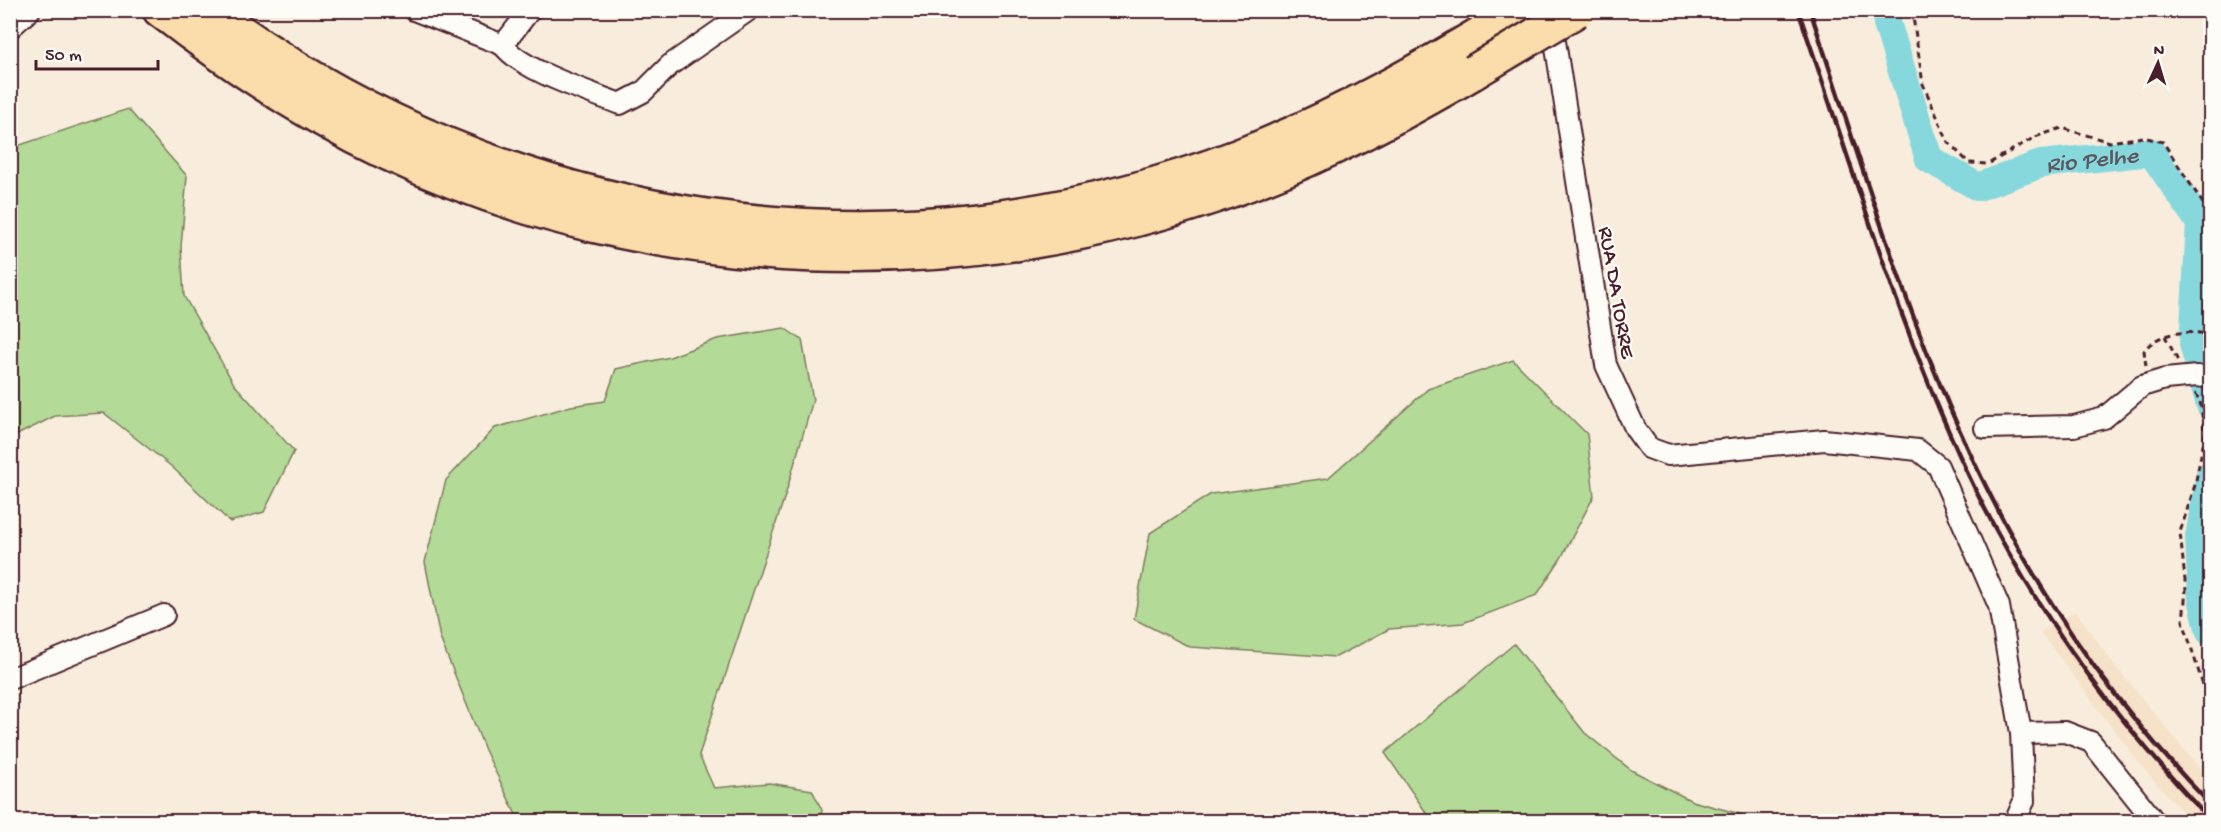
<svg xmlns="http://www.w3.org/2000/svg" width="2221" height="832" viewBox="0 0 2221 832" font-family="'Gochi Hand',sans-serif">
<rect width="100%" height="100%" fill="#f8eddc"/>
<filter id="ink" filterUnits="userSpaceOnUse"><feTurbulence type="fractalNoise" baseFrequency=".0167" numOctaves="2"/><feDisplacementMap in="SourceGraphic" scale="12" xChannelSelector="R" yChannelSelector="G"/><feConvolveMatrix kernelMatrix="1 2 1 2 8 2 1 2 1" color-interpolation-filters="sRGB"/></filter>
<g filter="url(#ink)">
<path fill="#f5e2c9" d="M2076,611L2109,658L2210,781V821H2191L2146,772L2040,632Z"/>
<g fill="#b3da96" stroke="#7e7c60" stroke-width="1.5">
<path d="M128,109L187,176L181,247L184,296L234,384L294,451L264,512L230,522L172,467L104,413L55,416L11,438V148Z"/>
<path d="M784,328L802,340L813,400L785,496L699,755L714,788L769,783L812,790L822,810L820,821H519L485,750L440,638L425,562L446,480L495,428L571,406L605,401L616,369L670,357L717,339Z"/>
<path d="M1513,360L1587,434L1594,496L1561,558L1537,595L1463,623L1389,629L1336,657L1190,647L1134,619L1150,533L1211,494L1328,478L1428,389Z"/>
<path d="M1514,644L1585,733L1631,770L1692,801L1740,814L1743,821H1432L1385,753Z"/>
</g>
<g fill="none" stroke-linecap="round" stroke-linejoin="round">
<g stroke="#86d8dd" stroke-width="28">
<path id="s1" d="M1888,10L1887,23L1929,159L1978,187L2041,164L2151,152L2200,223L2193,344L2210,405"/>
<path d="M2210,475L2199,537L2202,598L2210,632"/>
</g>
<defs>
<g id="minor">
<path d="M414,10L503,45"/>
<path d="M530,10L503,45C520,70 590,92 620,104L643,92L670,65L749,10"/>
<path d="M1551,16L1606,365L1636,430L1649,448L1668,455L1824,440L1918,450L1938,466L1999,606L2021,733L2024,801L2015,822"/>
<path d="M10,28L30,10"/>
<path d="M1985,428L2074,426L2104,418L2142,386L2165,379"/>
<path d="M10,679L164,615"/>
<path d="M2021,733L2065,732L2091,742L2155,822"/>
</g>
<g id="motorway">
<path d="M160,10C231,65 306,114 387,153C652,278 966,288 1240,187C1322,157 1399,116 1474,72"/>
<path d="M210,10C507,231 891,289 1239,156C1338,118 1429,65 1520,10"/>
</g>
</defs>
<use href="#minor" stroke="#4a1f2b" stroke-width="24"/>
<use href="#motorway" stroke="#4a1f2b" stroke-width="38"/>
<g stroke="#4a1f2b" stroke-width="3" stroke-dasharray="6 4.5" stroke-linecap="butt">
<path d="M1912,10L1923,84L1948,142L1969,163L1988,164L2035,137L2062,128L2110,142L2143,137L2163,142L2206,208L2210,222"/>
<path d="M2210,286V335"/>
<path d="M2165,336L2178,361"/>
<path d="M2146,366L2144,351C2157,331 2190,330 2210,335"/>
<path d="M2195,393L2200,401L2205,435L2195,485L2180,532L2186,590L2183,621L2210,708"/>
</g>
<use href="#minor" stroke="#fdfcf7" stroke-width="20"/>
<use href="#motorway" stroke="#faddab" stroke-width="33"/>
<g stroke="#4a1f2b" stroke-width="4.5">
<path d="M1798,10C1855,173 1902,340 1978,495C2037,615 2119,723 2210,820"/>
<path d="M1810,10C1869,184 1919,365 2007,527C2061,627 2131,723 2210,804"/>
</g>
<defs>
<path id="minor-bridge" d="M2165,379L2197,376L2210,378"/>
<path id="motorway-bridge" d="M1474,72L1577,10"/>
</defs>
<use href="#minor-bridge" stroke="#4a1f2b" stroke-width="24" stroke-linecap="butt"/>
<use href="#motorway-bridge" stroke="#4a1f2b" stroke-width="38" stroke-linecap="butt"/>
<use href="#minor-bridge" stroke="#fdfcf7" stroke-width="20"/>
<use href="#motorway-bridge" stroke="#faddab" stroke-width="33"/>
</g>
</g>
<g text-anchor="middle" stroke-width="4.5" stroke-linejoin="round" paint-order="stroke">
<g font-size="22" fill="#4a1f2b" stroke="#fdfcf7">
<text transform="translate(1619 292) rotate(80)" y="8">RUA DA TORRE</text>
</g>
<g font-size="24" font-style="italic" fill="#5c5660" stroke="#fdfcf7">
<text dy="8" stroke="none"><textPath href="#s1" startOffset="330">Rio Pelhe</textPath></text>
</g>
</g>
<rect width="2221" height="832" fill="none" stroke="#fdfcf7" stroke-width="36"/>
<rect x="18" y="18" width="2185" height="796" fill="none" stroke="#4a1f2b" stroke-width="2" filter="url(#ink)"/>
<g transform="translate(2158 63) rotate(4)" stroke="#fdfcf7" stroke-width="4.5" paint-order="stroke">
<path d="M0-4.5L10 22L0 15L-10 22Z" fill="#4a1f2b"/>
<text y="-9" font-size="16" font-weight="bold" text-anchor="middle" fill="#4a1f2b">N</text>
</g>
<path d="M36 60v9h122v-9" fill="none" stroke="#4a1f2b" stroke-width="3"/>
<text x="45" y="60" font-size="18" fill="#4a1f2b" stroke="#fdfcf7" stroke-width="4.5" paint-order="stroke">50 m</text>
</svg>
